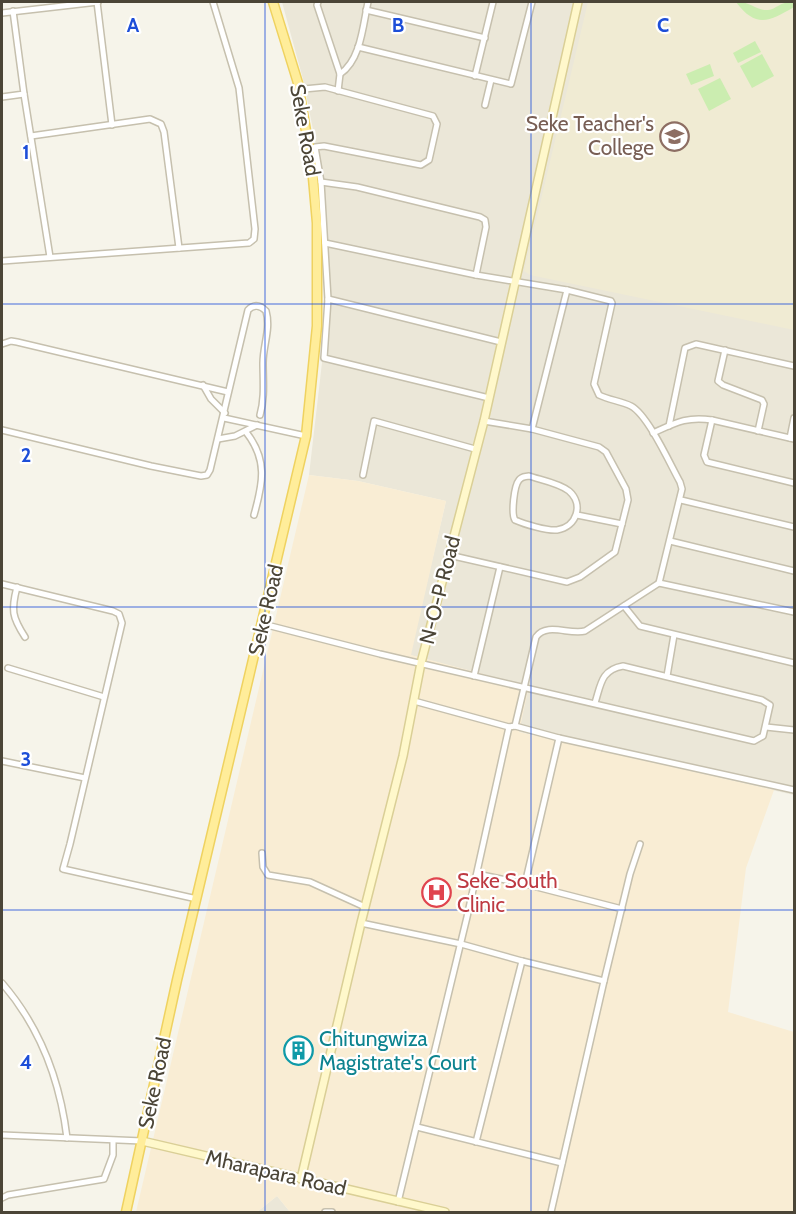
<svg xmlns="http://www.w3.org/2000/svg" width="796" height="1214" viewBox="0 0 796 1214" font-family="Cabin,sans-serif">
<rect width="100%" height="100%" fill="#f6f4ea"/>
<g fill="#ebe7d8">
<path d="M282,2H794V795L519,732L528,686L410,655L446,501L358,481L309,475L326,328L324,185L303,79Z"/>
<path d="M277,1196L290,1212H257Z"/>
</g>
<path fill="#f9edd4" d="M309,475L358,481L446,501L411,655L529,686L519,732L774,790L746,868L728,1012L794,1032V1212H342L326,1210L322,1212H290L277,1196L257,1212H136Z"/>
<path fill="#f0ebd3" d="M588,2H794V330L530,275L524,271Z"/>
<g fill="#cbedb0">
<path d="M736,2C750,1 757,11 768,10C777,9 780,1 794,2V7C770,21 756,29 736,2Z"/>
<path d="M755,41L761,52L738,63L733,53Z"/>
<path d="M762,54L774,76L752,88L740,66Z"/>
<path d="M710,64L714,76L691,85L686,74Z"/>
<path d="M720,78L731,99L709,111L698,89Z"/>
</g>
<g fill="none" stroke-linecap="round" stroke-linejoin="round">
<defs>
<g id="street">
<path d="M97,2L112,125"/>
<path d="M318,2L317,5L340,74"/>
<path d="M366,10L485,38"/>
<path d="M2,13L98,2"/>
<path d="M358,47L511,84L532,2"/>
<path d="M475,76L493,2"/>
<path d="M304,89L325,87L433,116L437,124L429,160L421,165L324,146L315,147L321,182L328,299L324,358L489,398"/>
<path d="M338,91L340,74C361,60 363,25 368,2"/>
<path d="M24,94L50,257"/>
<path d="M2,97L24,94L13,11"/>
<path d="M485,105L491,80"/>
<path d="M31,136L150,119L161,124L164,132L179,248"/>
<path d="M321,182L357,187L480,217L485,220L486,227L476,275"/>
<path d="M325,243L476,275L567,290L611,301L612,303L594,384L599,395C609,400 621,401 631,406C648,415 670,464 680,482L682,489L659,583"/>
<path d="M2,261L249,243L254,239L255,229L239,88L213,2"/>
<path d="M328,299L501,342"/>
<path d="M2,344L11,341L17,342L228,392"/>
<path d="M725,350L718,381L723,385L762,400L764,404L758,431"/>
<path d="M203,385L211,399L225,413"/>
<path d="M224,418L306,436"/>
<path d="M712,420L794,439"/>
<path d="M669,426L685,348L696,344L794,366"/>
<path d="M532,429L567,290"/>
<path d="M2,430L151,466L201,476L207,475L210,470C223,417 235,363 248,310C254,304 260,305 266,311C271,329 263,345 263,363C263,381 265,397 260,415"/>
<path d="M246,432C268,460 263,483 254,515"/>
<path d="M653,433C675,423 687,416 712,420L704,455L707,462L794,483"/>
<path d="M790,438L794,418"/>
<path d="M218,439L235,436L257,425"/>
<path d="M363,475L374,421L475,449"/>
<path d="M529,476C541,480 559,483 569,491C584,504 577,527 557,530C547,531 524,524 515,520C511,514 514,486 519,480C522,476 524,477 529,476Z"/>
<path d="M681,500L794,527"/>
<path d="M577,515L622,524"/>
<path d="M670,541L794,571"/>
<path d="M449,555L567,582L580,577L615,552L628,500L626,489L606,452L599,447L532,429L484,421"/>
<path d="M2,584L113,611L119,614L122,623L70,844L63,869L197,899"/>
<path d="M17,587C11,610 12,617 25,637"/>
<path d="M624,606L640,626L794,663"/>
<path d="M263,624L380,654L754,741L763,736L770,705L762,700L623,666C601,670 601,684 595,703"/>
<path d="M8,668L104,697"/>
<path d="M474,676L500,567"/>
<path d="M667,676L674,635"/>
<path d="M414,701L509,727L515,726L559,738L794,790"/>
<path d="M515,726L536,637C547,622 569,635 585,631L659,583L794,612"/>
<path d="M766,727L794,730"/>
<path d="M559,738L525,884L622,909"/>
<path d="M2,761L85,778"/>
<path d="M262,853L263,867L268,875L310,882L365,907"/>
<path d="M477,874L525,884"/>
<path d="M361,923L461,944L522,961L604,981L551,1212"/>
<path d="M604,981L630,874L640,844"/>
<path d="M2,983C40,1027 60,1080 67,1138"/>
<path d="M417,1127L562,1163"/>
<path d="M2,1135L142,1141"/>
<path d="M476,1142L522,961"/>
<path d="M2,1198L8,1195L104,1179L113,1155V1141"/>
<path d="M398,1202L467,917L509,727"/>
<path d="M325,1212H332"/>
</g>
<g id="secondary">
<path d="M142,1141L445,1212"/>
<path d="M301,1179L361,923L403,756L421,663L484,421L578,2"/>
</g>
<path id="primary" d="M126,1212L177,980L306,436L317,326V223L312,167L298,83L273,2"/>
</defs>
<use href="#street" stroke="#c6c0ae" stroke-width="8"/>
<use href="#secondary" stroke="#dacf96" stroke-width="10"/>
<use href="#primary" stroke="#efd260" stroke-width="11"/>
<use href="#street" stroke="#fff" stroke-width="5"/>
<use href="#secondary" stroke="#fff8cb" stroke-width="7"/>
<use href="#primary" stroke="#ffed9a" stroke-width="8"/>
</g>
<path fill="none" stroke="#1d4ed8" stroke-width="1.5" stroke-opacity="0.55" d="M265,2V1212M531,2V1212M2,304H794M2,607H794M2,910H794"/>
<defs>
<symbol id="university-ring" viewBox="-11 -11 22 22"><circle r="9.5" fill="#fff" stroke="#8d6e63" stroke-width="1.5"/><path d="M0-5L7-2L0 1L-7-2ZM-4 1L0 2.5L4 1V4Q0 6-4 4Z" fill="#8d6e63"/></symbol>
<symbol id="hospital-ring" viewBox="-11 -11 22 22"><circle r="9.5" fill="#fff" stroke="#e0444e" stroke-width="1.5"/><path d="M-5-5h3v3.5h4V-5h3V5h-3V1.5h-4V5h-3Z" fill="#e0444e"/></symbol>
<symbol id="building-ring" viewBox="-11 -11 22 22"><circle r="9.5" fill="#fff" stroke="#0f9aa8" stroke-width="1.5"/><path d="M-4-6H4V6H1V3H-1V6H-4ZM-2.5-4.3h1.7v1.8h-1.7ZM.8-4.3h1.7v1.8H.8ZM-2.5-1h1.7V.8h-1.7ZM.8-1h1.7V.8H.8Z" fill="#0f9aa8"/></symbol>
</defs>
<g fill-rule="evenodd">
<use href="#university-ring" x="658" y="120" width="33" height="33"/>
<use href="#hospital-ring" x="420" y="876" width="33" height="33"/>
<use href="#building-ring" x="282" y="1034" width="33" height="33"/>
</g>
<g text-anchor="middle" stroke-width="4.5" stroke-linejoin="round" paint-order="stroke">
<g font-size="21" fill="#785e54" stroke="#fff" text-anchor="end">
<text x="654" y="131">Seke Teacher's<tspan x="654" dy="24">College</tspan></text>
</g>
<g font-size="21" fill="#4b4537" stroke="#fff">
<text transform="translate(305 130) rotate(80)" y="7">Seke Road</text>
<text transform="translate(440 590) rotate(-76)" y="7">N-O-P Road</text>
<text transform="translate(266 610) rotate(-77)" y="7">Seke Road</text>
<text transform="translate(155 1083) rotate(-78)" y="7">Seke Road</text>
<text transform="translate(276 1173) rotate(13)" y="7">Mharapara Road</text>
</g>
<g font-size="21" fill="#be3a42" stroke="#fff" text-anchor="start">
<text x="457" y="888">Seke South<tspan x="457" dy="24">Clinic</tspan></text>
</g>
<g font-size="21" fill="#0d838f" stroke="#fff" text-anchor="start">
<text x="319" y="1046">Chitungwiza<tspan x="319" dy="24">Magistrate's Court</tspan></text>
</g>
</g>
<g font-size="20" text-anchor="middle" font-weight="bold" fill="#1d4ed8" stroke="#fff" stroke-width="4.5" stroke-linejoin="round" paint-order="stroke">
<text x="133" y="32">A</text>
<text x="398" y="32">B</text>
<text x="663" y="32">C</text>
<text x="26" y="159">1</text>
<text x="26" y="462">2</text>
<text x="26" y="766">3</text>
<text x="26" y="1069">4</text>
</g>
<rect width="796" height="1214" fill="none" stroke="#4b4537" stroke-width="6"/>
</svg>
